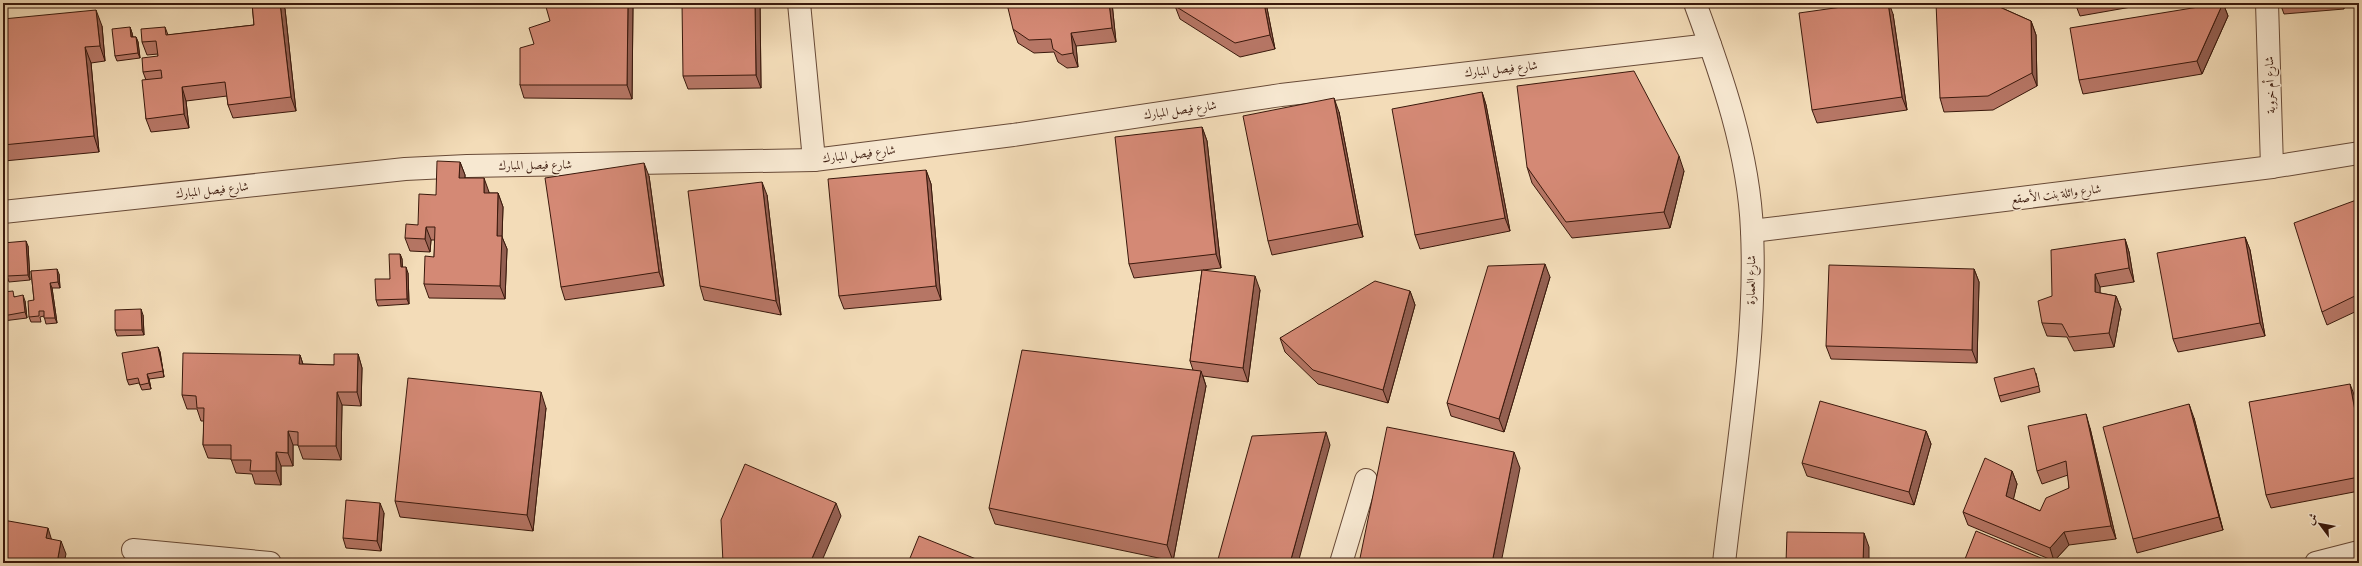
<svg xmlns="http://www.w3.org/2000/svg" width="2362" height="566" viewBox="0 0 2362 566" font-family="'Libre Bodoni',Amiri,serif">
<rect width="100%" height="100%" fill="#f3dcb8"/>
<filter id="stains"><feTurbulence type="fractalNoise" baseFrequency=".005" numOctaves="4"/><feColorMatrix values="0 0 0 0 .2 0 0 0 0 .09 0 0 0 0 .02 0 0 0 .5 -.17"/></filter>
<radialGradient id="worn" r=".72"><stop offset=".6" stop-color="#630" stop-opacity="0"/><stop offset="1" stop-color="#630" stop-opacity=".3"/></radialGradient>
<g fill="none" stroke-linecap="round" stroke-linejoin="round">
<defs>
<g id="street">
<path d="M799,3L814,160"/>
<path d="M1695,3C1722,76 1749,153 1752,231C1757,342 1736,454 1724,563"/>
<path d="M2267,3L2272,167"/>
<path d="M3,212L405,169L467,166L814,160L1013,135L1281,95L1710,45"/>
<path d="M1752,231L2272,167L2359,153"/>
<path d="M133,550L270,563"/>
<path d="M1341,563L1366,480"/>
<path d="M2316,563L2359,552"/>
</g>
</defs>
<use href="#street" stroke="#684a37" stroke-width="24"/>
<use href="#street" stroke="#f7e8d1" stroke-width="22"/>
</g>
<g fill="#b67665" stroke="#3a190c">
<path d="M252,3H282L285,9L296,111L233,118L228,105L227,96L186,101L189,128L151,132L146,119V80L143,72L158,56V54L147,55L142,42L165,27L168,35L254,25Z"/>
<path d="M633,3L632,99L524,98L520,85L534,44Z"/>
<path d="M760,3L761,88L688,89L683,76Z"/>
<path d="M1112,3L1116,42L1076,46L1078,67L1067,68L1058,62L1054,52L1034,53L1018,43L1013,29Z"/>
<path d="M1266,3L1275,49L1240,57L1180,19L1175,6Z"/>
<path d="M2075,3H2154L2080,16Z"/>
<path d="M2223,3L2228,16L2202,74L2083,94L2079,80Z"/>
<path d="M2280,3H2343L2344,9L2284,14Z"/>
<path d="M2002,8L2031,21L2036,35L2037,86L1993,110L1944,112L1940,98Z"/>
<path d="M1893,14L1907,110L1817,123L1812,110Z"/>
<path d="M3,19L102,26L105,61L91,63L99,152L4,161V164H3Z"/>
<path d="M130,27L132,33L133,37H136L138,42L140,58L117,61L115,56Z"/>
<path d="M1482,92L1486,105L1510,231L1420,249L1415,235Z"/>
<path d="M1339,112L1363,237L1272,255L1268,241Z"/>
<path d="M1202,127L1207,141L1221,268L1203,270L1260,290L1248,382L1203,376L1206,386L1173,561L995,524L989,508L1193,370L1190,361L1202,270L1134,278L1129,264Z"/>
<path d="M460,162L465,175V178L489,192V193H498L503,207L502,237L507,249L505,299L429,298L424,284L434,257L435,240H431L430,252L410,251L405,238L418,225L436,195Z"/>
<path d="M1527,167L1684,171L1670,228L1572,238L1532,183Z"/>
<path d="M926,170L931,184L941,300L844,309L839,296Z"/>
<path d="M649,176L664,286L565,300L561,287Z"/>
<path d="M767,195L781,315L704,300L700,286Z"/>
<path d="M2359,199V310L2327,325L2322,312Z"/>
<path d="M2245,237L2250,250L2265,336L2178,352L2173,339Z"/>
<path d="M2125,239L2129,252L2134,282L2100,287V293L2116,296L2121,309L2114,347L2074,351L2067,337L2047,336L2042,323L2052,296Z"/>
<path d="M3,243L28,246L30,280L9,282L7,276V271H3Z"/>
<path d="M400,254L402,259V267L408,273L409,304L378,306L376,300L390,279Z"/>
<path d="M1974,269L1979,282L1977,363L1831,359L1826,346Z"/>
<path d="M31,271L59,274L60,288H52L57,323L46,324L44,316L40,317L41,322H31L29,317L34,300Z"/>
<path d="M1550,277L1504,432L1451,416L1447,403Z"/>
<path d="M1410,291L1415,305L1388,403L1318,384L1285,352L1280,338Z"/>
<path d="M3,292L25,301L27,318L3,321Z"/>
<path d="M143,315L144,335L117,336L115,330Z"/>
<path d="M158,347L160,352L164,377L149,379L151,389L142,390L139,383L129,385L127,380Z"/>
<path d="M358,354L362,368L361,406L342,405L341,460L303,459L298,445H293V466H281V485L255,484L252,474L236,473L231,459L208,458L203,445L204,421H201L197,409H187L182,395L300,355L303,364L334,365Z"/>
<path d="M2036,373L2040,392L2001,402L1999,396Z"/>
<path d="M2355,397L2359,418V491L2271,508L2266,495Z"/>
<path d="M546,408L533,531L400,517L395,501Z"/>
<path d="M2194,418L2223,530L2137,553L2133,539Z"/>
<path d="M2090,428L2116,539L2069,545L2054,561L1968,525L1963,512L2012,471L2017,484L2013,499L2040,511L2069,488L2068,475L2042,484L2037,471Z"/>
<path d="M1926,431L1931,444L1914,505L1807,476L1802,463Z"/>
<path d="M384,513L381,551L346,548L343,538Z"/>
<path d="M1965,559L2048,563H1966Z"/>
</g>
<g fill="#946052" stroke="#3a190c">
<path d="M280,3H282L285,9L296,111L291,97Z"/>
<path d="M628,3H633L632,99L627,85Z"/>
<path d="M755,3H760L761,88L756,75Z"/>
<path d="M1109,3H1112L1116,42L1112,28Z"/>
<path d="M1264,3H1266L1275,49L1270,35Z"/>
<path d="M1888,3H1889L1893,14L1907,110L1902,97Z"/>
<path d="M1995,3H2003L2000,18L1995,5Z"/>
<path d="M2223,3L2228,16L2202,74L2197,61Z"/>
<path d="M2341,3H2343L2344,9Z"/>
<path d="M96,10L102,26L105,61L100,46Z"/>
<path d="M2031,21L2036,35L2037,86L2032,73Z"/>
<path d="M130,27L132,33L133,43L131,37Z"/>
<path d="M1071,33L1076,46L1078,67L1073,53Z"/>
<path d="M136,37L138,42L140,58L138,53Z"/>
<path d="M85,47L91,63L99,152L94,136Z"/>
<path d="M182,87L186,101L189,128L184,114Z"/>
<path d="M1482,92L1486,105L1510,231L1505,218Z"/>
<path d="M1334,98L1339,112L1363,237L1358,224Z"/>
<path d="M1202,127L1207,141L1221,268L1216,254Z"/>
<path d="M1679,156L1684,171L1670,228L1664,212Z"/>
<path d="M460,162L465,175L464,192L459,178Z"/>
<path d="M644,163L649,176L664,286L659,272Z"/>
<path d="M926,170L931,184L941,300L936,286Z"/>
<path d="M484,178L489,192V206L484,193Z"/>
<path d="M762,182L767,195L781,315L776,301Z"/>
<path d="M498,193L503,207L502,237L507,249L505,299L500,286L497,236Z"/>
<path d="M426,227L431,240L430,252L425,239Z"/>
<path d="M2245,237L2250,250L2265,336L2260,323Z"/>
<path d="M2125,239L2129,252L2134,282L2129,268Z"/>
<path d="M26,241L28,246L30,280L28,275Z"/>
<path d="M400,254L402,259L403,272L401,267Z"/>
<path d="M1545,264L1550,277L1504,432L1499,419Z"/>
<path d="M406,267L408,273L409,304L407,299Z"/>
<path d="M57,269L59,274L60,288L58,282Z"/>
<path d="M1974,269L1979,282L1977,363L1972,350Z"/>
<path d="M2095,274L2100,287V305L2095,292Z"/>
<path d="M1255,276L1260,290L1248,382L1243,368Z"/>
<path d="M50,283L52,288L57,323L55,318Z"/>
<path d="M1410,291L1415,305L1388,403L1383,390Z"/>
<path d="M23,295L25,301L27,318L25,312Z"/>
<path d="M2116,296L2121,309L2114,347L2109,333Z"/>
<path d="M141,309L143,315L144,335L142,330Z"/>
<path d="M158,347L160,352L164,377L163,371Z"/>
<path d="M358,354L362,368L361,406L357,392Z"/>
<path d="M300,355L304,368L299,364Z"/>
<path d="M1201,371L1206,386L1173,561L1167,545Z"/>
<path d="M147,374L149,379L151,389L149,383Z"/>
<path d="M2350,384L2355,397L2359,418V432Z"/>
<path d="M337,392L342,405L341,460L336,446Z"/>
<path d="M541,392L546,408L533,531L527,515Z"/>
<path d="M2189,404L2194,418L2223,530L2219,517Z"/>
<path d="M2086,414L2090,428L2116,539L2111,526Z"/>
<path d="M288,431L293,445V466L288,453Z"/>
<path d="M1926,431L1931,444L1914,505L1909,492Z"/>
<path d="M1326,432L1330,445L1298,563H1290Z"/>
<path d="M276,452L281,466V485L276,471Z"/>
<path d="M1514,452L1520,468L1501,563H1492Z"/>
<path d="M2012,471L2017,484L2011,510L2006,496Z"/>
<path d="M380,503L384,513L381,551L377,541Z"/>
<path d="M836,503L841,516L821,563H810Z"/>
<path d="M48,528L52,541L46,538Z"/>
<path d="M2064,532L2069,545L2054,561L2050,548Z"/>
<path d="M1864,533L1869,547V563H1863Z"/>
<path d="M61,541L66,554L64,563H57Z"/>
</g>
<g fill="#d48975" stroke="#3a190c">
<path d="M252,3H280L291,97L228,105L225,82L182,87L184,114L146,119L142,80L162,78L161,70L143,72L142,58L158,56L156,41L142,42L141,29L165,27L166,35L254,25Z"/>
<path d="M548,3H628L627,85H520V48L534,44L529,28L550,21L546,7Z"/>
<path d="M682,3H755L756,75L683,76Z"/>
<path d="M1011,3H1109L1112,28L1071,33L1073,53L1062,55L1053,49L1051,39L1029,40L1013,29L1007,4Z"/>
<path d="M1175,3H1264L1270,35L1235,43L1175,6Z"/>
<path d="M1870,3H1888L1902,97L1812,110L1799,13Z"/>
<path d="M1936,3H1995V5L2031,21L2032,73L1988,96L1940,98Z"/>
<path d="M2223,3L2197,61L2079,80L2070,28Z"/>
<path d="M2280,3H2296L2280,4Z"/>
<path d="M96,10L100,46L85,47L94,136L3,145V19Z"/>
<path d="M130,27L131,37H136L138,53L115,56L112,29Z"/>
<path d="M1634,71L1679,156L1664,212L1566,222L1527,167L1517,86Z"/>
<path d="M1482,92L1505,218L1415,235L1392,109Z"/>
<path d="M1334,98L1358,224L1268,241L1243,116Z"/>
<path d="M1202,127L1216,254L1129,264L1115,137Z"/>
<path d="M437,161L460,162L459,178H484V193H498L497,236H502L500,286L424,284L425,256L434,257L435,227H426L425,239L405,238L406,224L418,225L419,194L436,195Z"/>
<path d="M644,163L659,272L561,287L545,178Z"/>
<path d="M926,170L936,286L839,296L828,179Z"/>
<path d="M762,182L776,301L700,286L688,191Z"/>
<path d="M2359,199V294L2322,312L2294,223Z"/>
<path d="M2245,237L2260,323L2173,339L2157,253Z"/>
<path d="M2125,239L2129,268L2095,274V292L2116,296L2109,333L2069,337L2062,324L2042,323L2038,301L2052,296L2051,250Z"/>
<path d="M26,241L28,275L7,276L6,265L3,266V243Z"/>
<path d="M389,254H400L401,267H406L407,299L376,300L375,279H390Z"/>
<path d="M1545,264L1499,419L1447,403L1488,266Z"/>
<path d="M1829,265L1974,269L1972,350L1826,346Z"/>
<path d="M57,269L58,282L50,283L55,318H44V311H39V316L29,317L28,301L34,300L31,271Z"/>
<path d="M1202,270L1255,276L1243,368L1190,361Z"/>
<path d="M1375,281L1410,291L1383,390L1313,370L1280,338Z"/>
<path d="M13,291L14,297L23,295L25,312L3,316V292Z"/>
<path d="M141,309L142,330H115V310Z"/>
<path d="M158,347L163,371L147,374L149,383L140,385L138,378L127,380L122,353Z"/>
<path d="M1022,350L1201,371L1167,545L989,508Z"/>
<path d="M183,353L300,355L299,364L334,365V354H358L357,392H337L336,446H298V432L288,431V453L276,452V471H250L251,460H231V445H203L204,408H197L196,396L182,395Z"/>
<path d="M2034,368L2039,386L1999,396L1994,378Z"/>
<path d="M408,378L541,392L527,515L395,501Z"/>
<path d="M2350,384L2359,432V477L2266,495L2249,402Z"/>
<path d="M1820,401L1926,431L1909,492L1802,463Z"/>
<path d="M2189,404L2219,517L2133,539L2103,427Z"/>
<path d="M2086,414L2111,526L2064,532L2050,548L1963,512L1985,458L2012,471L2006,496L2040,511L2046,498L2069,488L2066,461L2037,471L2028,426Z"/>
<path d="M1387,427L1514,452L1492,563H1359Z"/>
<path d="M1326,432L1290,563H1217L1252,436Z"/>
<path d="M745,464L836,503L810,563H723L721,520Z"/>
<path d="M346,500L380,503L377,541L343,538Z"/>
<path d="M3,520L48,528L46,538L61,541L57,563H3Z"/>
<path d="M1976,531L2048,561L2047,563H1975L1965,559Z"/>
<path d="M1787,532L1864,533L1863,563H1786Z"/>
<path d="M919,536L986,563H908Z"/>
</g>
<g text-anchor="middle" stroke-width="3" stroke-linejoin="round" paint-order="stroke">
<g font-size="12" fill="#3a190c" stroke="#f7e8d1">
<text transform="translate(1501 69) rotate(-6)" y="4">شارع فيصل المبارك</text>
<text transform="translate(2270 85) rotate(-92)" y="4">شارع أم خروبة</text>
<text transform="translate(1180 110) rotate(-8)" y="4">شارع فيصل المبارك</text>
<text transform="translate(859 154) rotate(-7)" y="4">شارع فيصل المبارك</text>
<text transform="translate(535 165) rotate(-1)" y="4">شارع فيصل المبارك</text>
<text transform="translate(212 190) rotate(-6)" y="4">شارع فيصل المبارك</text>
<text transform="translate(2056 194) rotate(-7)" y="4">شارع وائلة بنت الأصقع</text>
<text transform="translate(1751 280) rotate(-89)" y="4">شارع العمارة</text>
</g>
</g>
<rect width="2362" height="566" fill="none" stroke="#f3dcb8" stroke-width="16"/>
<rect x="4" y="4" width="2354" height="558" fill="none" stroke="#3a190c" stroke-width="2"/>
<rect x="8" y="8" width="2346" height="550" fill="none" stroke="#3a190c"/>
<g transform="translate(2320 524) rotate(302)" stroke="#f7e8d1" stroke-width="3" paint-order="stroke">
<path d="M0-3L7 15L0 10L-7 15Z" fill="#3a190c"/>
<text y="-6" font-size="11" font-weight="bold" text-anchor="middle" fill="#3a190c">ش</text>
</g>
<rect width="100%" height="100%" filter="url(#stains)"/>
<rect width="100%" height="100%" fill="url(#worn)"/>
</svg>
